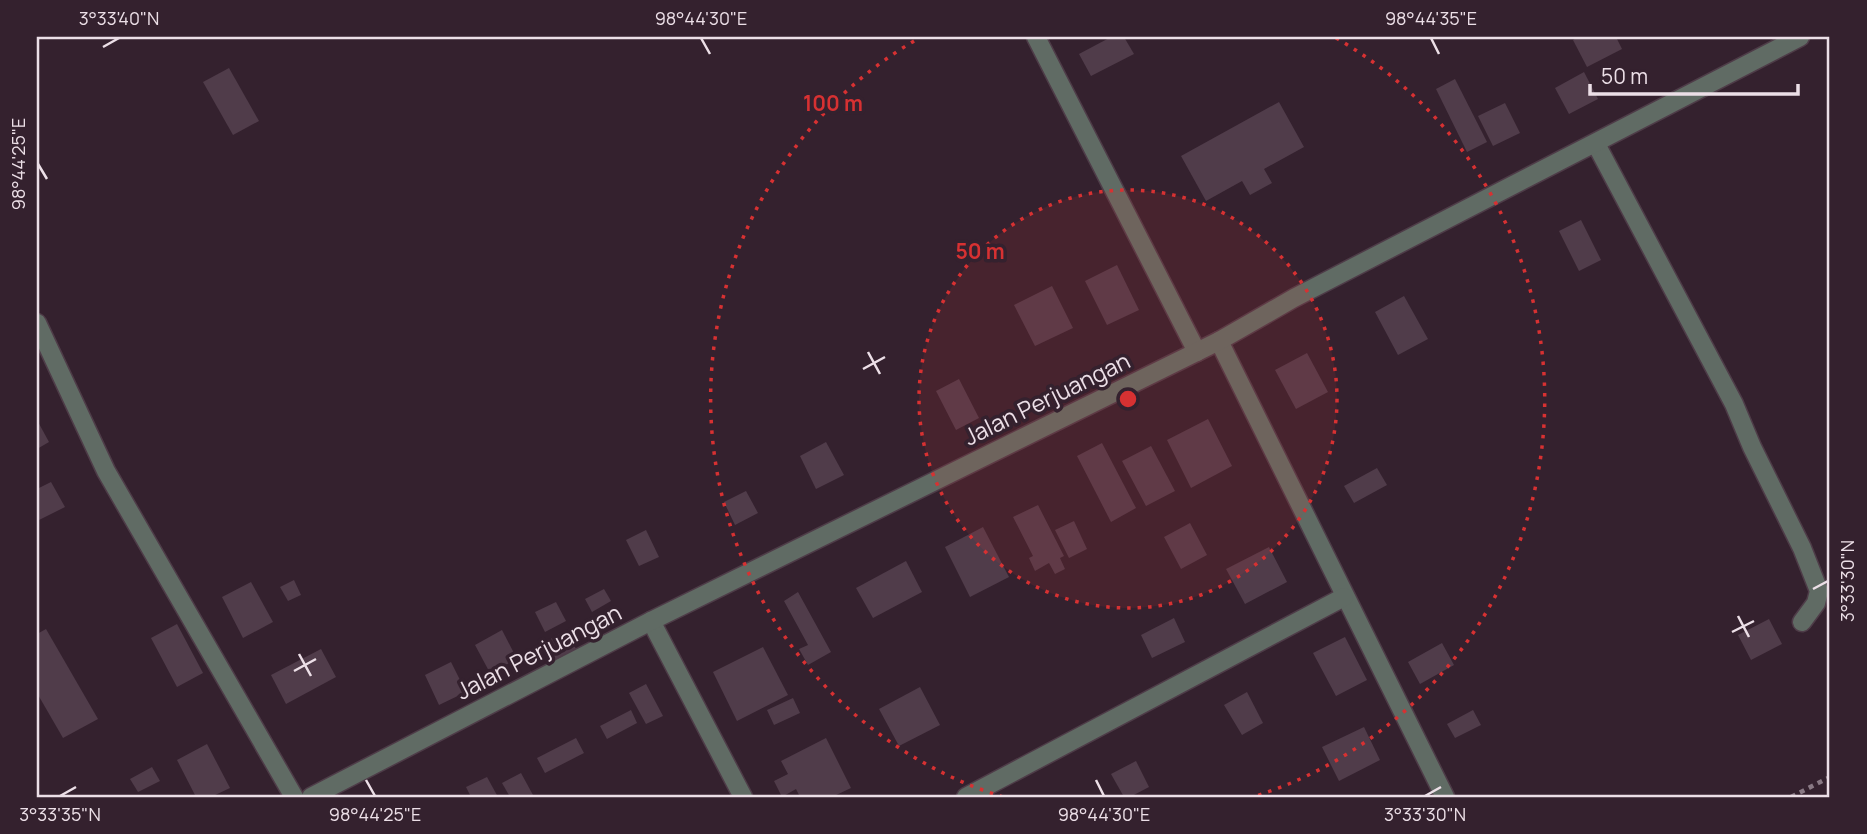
<svg xmlns="http://www.w3.org/2000/svg" width="1867" height="834" viewBox="0 0 1867 834" font-family="Manrope,sans-serif">
<rect width="100%" height="100%" fill="#34212e"/>
<g fill="#503c4a">
<path d="M1111,37H1124L1134,54L1091,76L1079,54Z"/>
<path d="M1578,37H1616L1622,49L1587,67L1573,40Z"/>
<path d="M229,68L259,121L233,135L203,82Z"/>
<path d="M1584,72L1598,99L1569,114L1555,88Z"/>
<path d="M1455,79L1487,142L1467,152L1436,89Z"/>
<path d="M1279,102L1304,147L1264,169L1272,183L1250,195L1242,181L1206,201L1181,156Z"/>
<path d="M1505,103L1520,133L1493,146L1478,116Z"/>
<path d="M1581,220L1601,260L1579,271L1559,231Z"/>
<path d="M1117,265L1139,310L1107,325L1085,281Z"/>
<path d="M1052,286L1073,328L1035,346L1014,305Z"/>
<path d="M1404,296L1428,339L1398,355L1375,312Z"/>
<path d="M1307,353L1328,392L1296,409L1275,370Z"/>
<path d="M959,379L979,418L956,430L936,391Z"/>
<path d="M1208,419L1232,466L1191,488L1167,440Z"/>
<path d="M37,420L49,442L37,449Z"/>
<path d="M826,442L844,475L816,489L800,456Z"/>
<path d="M1102,443L1136,508L1111,522L1077,456Z"/>
<path d="M1151,446L1175,491L1146,506L1122,461Z"/>
<path d="M1377,468L1387,485L1354,503L1344,486Z"/>
<path d="M51,482L65,507L37,521V489Z"/>
<path d="M746,491L758,513L735,525L724,502Z"/>
<path d="M1038,505L1064,556L1060,558L1065,569L1055,574L1049,563L1035,571L1029,558L1033,556L1013,517Z"/>
<path d="M1074,521L1087,549L1069,558L1055,530Z"/>
<path d="M1190,523L1207,555L1181,569L1164,537Z"/>
<path d="M983,527L1009,577L970,597L945,547Z"/>
<path d="M646,530L659,557L639,566L626,540Z"/>
<path d="M1269,547L1287,582L1245,604L1226,569Z"/>
<path d="M906,561L922,592L873,618L856,588Z"/>
<path d="M294,580L301,595L288,601L280,587Z"/>
<path d="M251,582L273,622L243,638L222,597Z"/>
<path d="M604,589L611,601L592,612L585,599Z"/>
<path d="M798,592L831,652L808,665L799,649L808,645L784,601Z"/>
<path d="M556,602L566,621L545,632L535,612Z"/>
<path d="M1174,618L1185,642L1152,658L1141,635Z"/>
<path d="M1769,619L1782,644L1751,660L1738,635Z"/>
<path d="M177,624L203,673L177,687L151,638Z"/>
<path d="M46,629L98,719L63,738L37,693V634Z"/>
<path d="M502,630L517,659L490,673L475,645Z"/>
<path d="M566,630L576,649L554,662L544,643Z"/>
<path d="M1345,637L1367,680L1336,696L1313,653Z"/>
<path d="M1442,643L1454,665L1420,684L1408,662Z"/>
<path d="M763,647L788,695L737,721L713,672Z"/>
<path d="M321,649L336,677L286,704L271,675Z"/>
<path d="M451,662L466,692L439,705L425,675Z"/>
<path d="M646,684L663,716L646,724L629,693Z"/>
<path d="M920,687L940,725L899,746L879,709Z"/>
<path d="M1247,692L1263,723L1242,735L1224,705Z"/>
<path d="M793,698L800,713L774,725L767,710Z"/>
<path d="M631,710L637,723L607,739L600,726Z"/>
<path d="M1473,710L1481,725L1455,738L1447,724Z"/>
<path d="M1364,727L1380,760L1339,781L1322,747Z"/>
<path d="M576,738L584,753L545,773L537,758Z"/>
<path d="M826,738L851,788L832,797H800L796,789L782,797L774,781L788,774L781,761Z"/>
<path d="M207,744L230,788L211,797H196L177,760Z"/>
<path d="M1136,761L1149,787L1130,797H1124L1111,774Z"/>
<path d="M152,767L160,781L138,792L130,779Z"/>
<path d="M521,773L533,795L529,797H510L502,783Z"/>
<path d="M487,777L498,797H471L466,787Z"/>
</g>
<g fill="none" stroke-linecap="round" stroke-linejoin="round">
<defs>
<g id="minor">
<path d="M1036,37L1197,352"/>
<path d="M1596,144L1734,404L1752,447L1802,548L1819,591L1816,603L1802,622"/>
<path d="M37,323L106,471L294,797"/>
<path d="M1219,341L1445,797"/>
<path d="M651,621L743,797"/>
<path d="M311,797L651,621L1219,341L1294,298L1800,37"/>
<path d="M966,797L1344,597"/>
</g>
</defs>
<use href="#minor" stroke="#4e3c48" stroke-width="21"/>
<path stroke="#897984" stroke-width="4.5" stroke-dasharray="5 5" stroke-linecap="butt" d="M1791,797L1830,777"/>
<use href="#minor" stroke="#606b64" stroke-width="18"/>
</g>
<path fill="none" stroke="#ecdfe7" stroke-width="2.5" d="M701,38L710,54M1431,38L1439,54M103,47L119,38M38,164L47,179M868,352L880,374M863,369L885,357M1813,589L1828,581M1738,616L1749,637M1732,632L1754,621M299,654L311,676M294,671L316,659M366,780L375,796M1096,780L1104,796M60,796L76,787M1425,796L1441,787"/>
<circle cx="1128" cy="399" r="209" fill="#d73132" fill-opacity=".12"/>
<g fill="none" stroke="#d73132" stroke-width="3.5" stroke-dasharray="3.5 7">
<circle cx="1128" cy="399" r="209"/>
<path d="M1003 797A417 417 0 0 1 919 38M1336 38A417 417 0 0 1 1253 797"/>
</g>
<g text-anchor="middle" stroke-width="7" stroke-linejoin="round" paint-order="stroke">
<g font-size="23" fill="#ecdfe7" stroke="#34212e">
<text transform="translate(1047 399) rotate(-26)" y="8">Jalan Perjuangan</text>
<text transform="translate(539 652) rotate(-27)" y="8">Jalan Perjuangan</text>
</g>
</g>
<circle cx="1128" cy="399" r="10" fill="#d73132" stroke="#34212e" stroke-width="3.5"/>
<g font-size="21" text-anchor="middle" font-weight="bold" fill="#d73132" stroke="#34212e" stroke-width="7" stroke-linejoin="round" paint-order="stroke">
<text x="833" y="111">100 m</text>
<text x="980" y="259">50 m</text>
</g>
<rect width="1867" height="834" fill="none" stroke="#34212e" stroke-width="77"/>
<path d="M1590 84v10h208v-10" fill="none" stroke="#ecdfe7" stroke-width="3.5"/>
<text x="1601" y="84" font-size="21" fill="#ecdfe7" stroke="#34212e" stroke-width="5" paint-order="stroke">50 m</text>
<rect x="38" y="38" width="1790" height="758" fill="none" stroke="#ecdfe7" stroke-width="2.5"/>
<g font-size="18" text-anchor="middle" fill="#ecdfe7">
<text x="119" y="25">3°33'40"N</text>
<text x="701" y="25">98°44'30"E</text>
<text x="1431" y="25">98°44'35"E</text>
<text transform="translate(19 164) rotate(-90)" y="6">98°44'25"E</text>
<text transform="translate(1848 581) rotate(-90)" y="6">3°33'30"N</text>
<text x="60" y="821">3°33'35"N</text>
<text x="375" y="821">98°44'25"E</text>
<text x="1104" y="821">98°44'30"E</text>
<text x="1425" y="821">3°33'30"N</text>
</g>
</svg>
